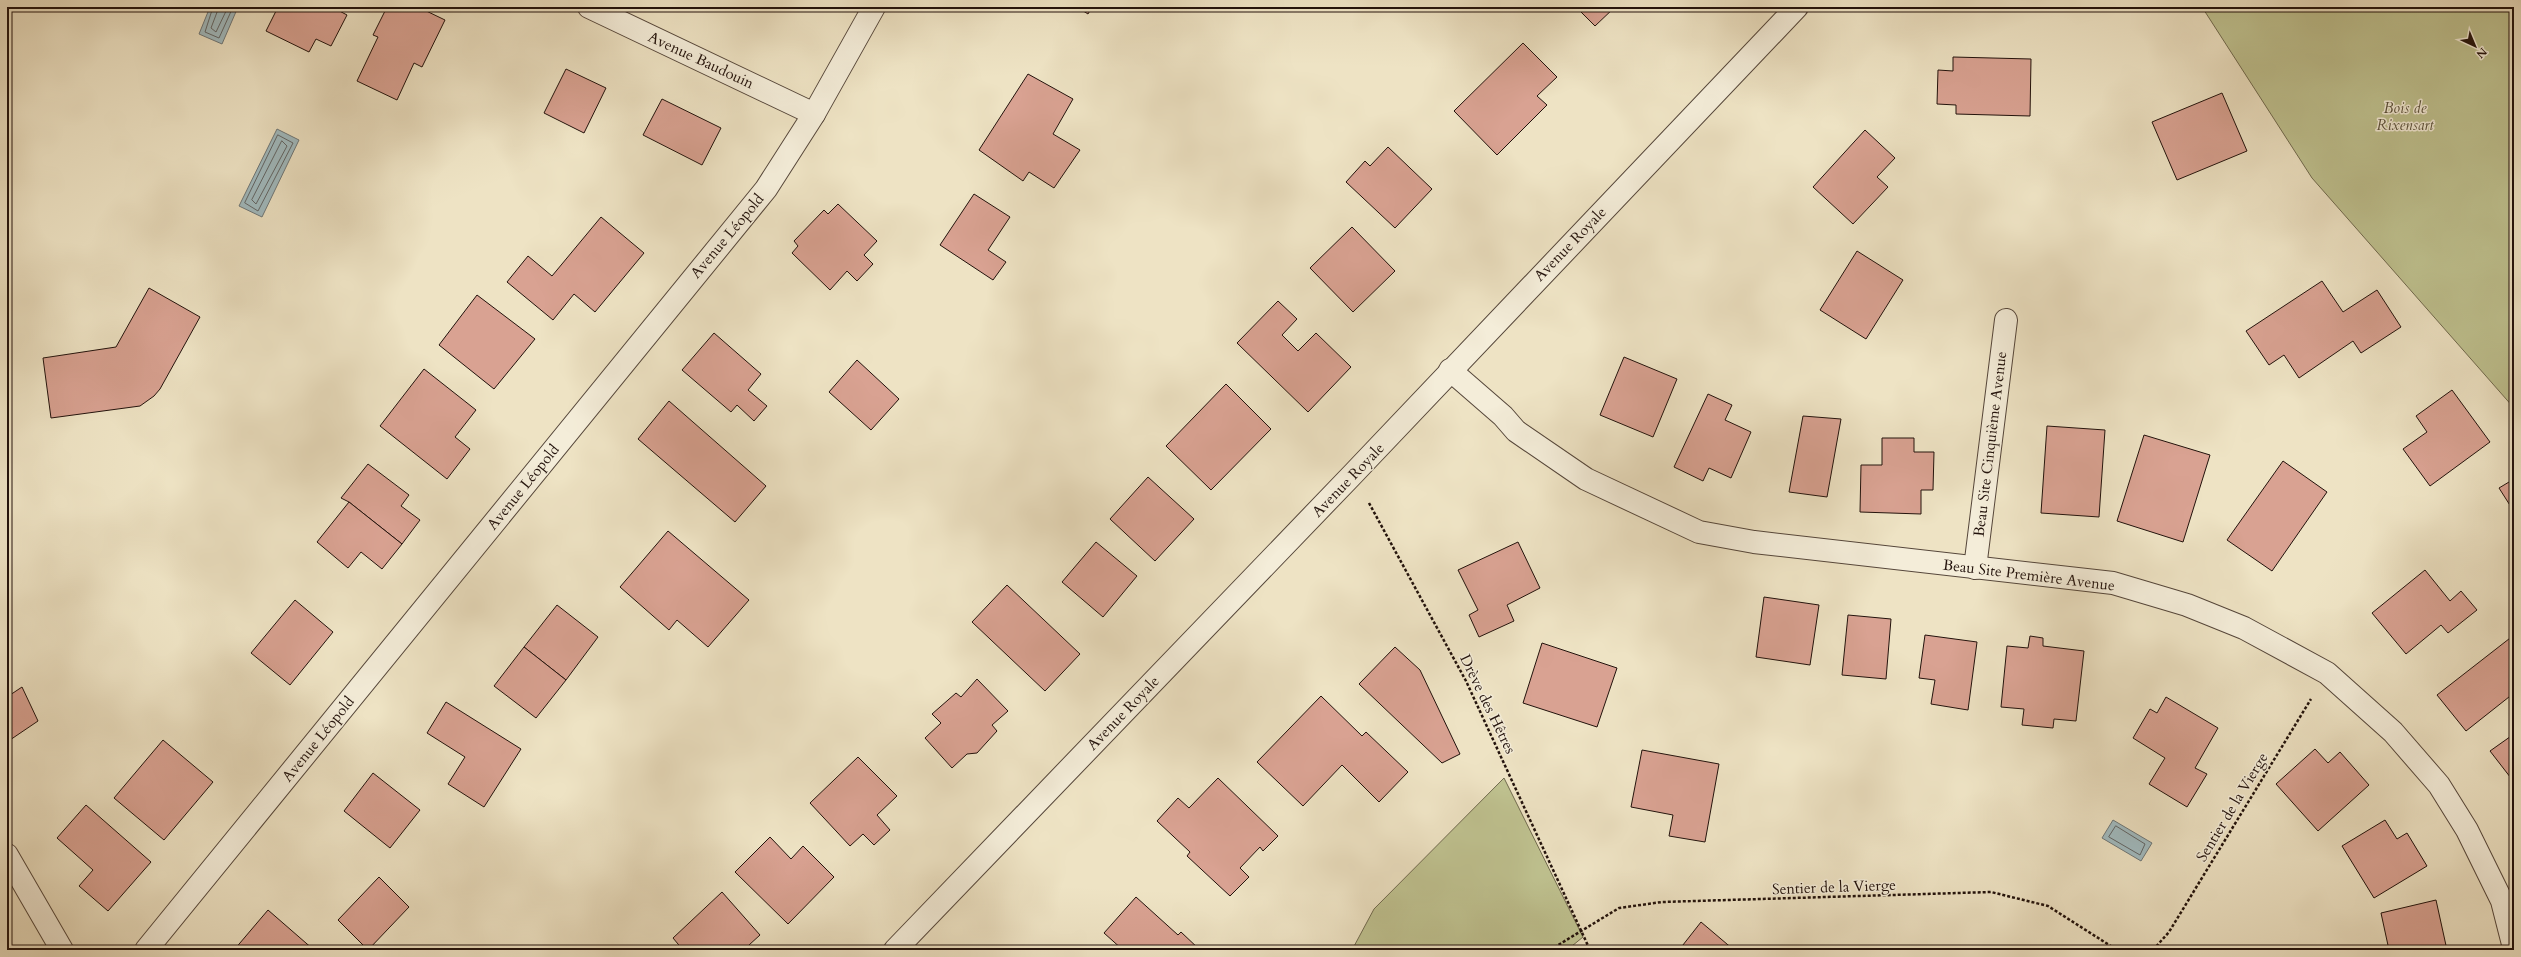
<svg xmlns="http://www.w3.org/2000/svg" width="2521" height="957" viewBox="0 0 2521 957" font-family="Cardo,serif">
<rect width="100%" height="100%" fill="#eee3c4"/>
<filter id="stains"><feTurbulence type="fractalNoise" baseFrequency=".005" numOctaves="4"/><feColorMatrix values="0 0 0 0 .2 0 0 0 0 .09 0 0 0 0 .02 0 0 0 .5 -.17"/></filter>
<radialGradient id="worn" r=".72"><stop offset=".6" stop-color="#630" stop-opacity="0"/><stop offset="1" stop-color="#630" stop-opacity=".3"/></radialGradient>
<g fill="#bfc290" stroke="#706a4e">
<path d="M2202,7H2514V408L2312,178Z"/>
<path d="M1504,778L1583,937L1567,950H1352L1374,909Z"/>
</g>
<g fill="#a1bbc0" stroke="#6e7778">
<path d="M210,7H238L222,44L199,34Z"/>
<path d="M277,129L299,140L262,217L239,206Z"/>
<path d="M2113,820L2152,843L2141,861L2102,838Z"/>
</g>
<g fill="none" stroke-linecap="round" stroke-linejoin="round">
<g stroke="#626666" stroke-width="1">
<path d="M213,7L205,32L219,38L233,7"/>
<path d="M219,7L211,28L216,32L228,7"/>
<path d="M278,135L293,143L258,211L245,203Z"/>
<path d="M282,141L287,146L256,204L252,200Z"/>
<path d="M2116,826L2145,844L2140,855L2109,837Z"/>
</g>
</g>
<g fill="#d9a292" stroke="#22120c">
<path d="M278,7H332L347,15L331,46L316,39L309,52L266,31Z"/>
<path d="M387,7H418L445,20L422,67L414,63L397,100L357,81L378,37L373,35Z"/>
<path d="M1077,7H1092L1088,14Z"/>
<path d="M1576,7H1615L1595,26Z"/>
<path d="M1523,43L1557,77L1537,96L1547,105L1497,155L1454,111Z"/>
<path d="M1953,57L2031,59L2030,116L1956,114V105L1937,104L1938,70L1953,71Z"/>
<path d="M566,69L606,88L584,133L544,113Z"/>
<path d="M1028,74L1073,99L1053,134L1080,150L1054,188L1029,172L1023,181L979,150Z"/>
<path d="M2222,93L2247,151L2177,180L2152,122Z"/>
<path d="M662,99L721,128L702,165L643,135Z"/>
<path d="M1865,130L1895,158L1877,177L1888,187L1853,224L1813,187Z"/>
<path d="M1388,147L1432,189L1395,228L1346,182L1365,161L1370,166Z"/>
<path d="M974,194L1010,217L988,250L1006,262L993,280L940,245Z"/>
<path d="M838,204L877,241L864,255L873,264L857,281L847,271L830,290L792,253L798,246L794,241L824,210L828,214Z"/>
<path d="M601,217L644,253L595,312L574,294L553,320L507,282L528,256L552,276Z"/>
<path d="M1352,227L1395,271L1353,312L1310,268Z"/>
<path d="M1857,251L1903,280L1866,339L1820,310Z"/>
<path d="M2322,281L2343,312L2377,290L2401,327L2361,353L2353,341L2299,378L2284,355L2269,365L2246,331Z"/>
<path d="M149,288L200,317L160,389L154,396L140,406L51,418L43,358L116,347Z"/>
<path d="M477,295L535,339L494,389L439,345Z"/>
<path d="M1278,301L1297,319L1282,335L1298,351L1316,333L1351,367L1308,412L1237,343Z"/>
<path d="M714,333L761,374L748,390L767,406L754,421L737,405L731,412L682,370Z"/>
<path d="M1624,357L1677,379L1653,437L1600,415Z"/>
<path d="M857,360L899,399L871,430L829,392Z"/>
<path d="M424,369L476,410L455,437L470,449L447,479L380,426Z"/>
<path d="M1226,384L1271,429L1211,490L1166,446Z"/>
<path d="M2452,390L2490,442L2430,486L2403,449L2427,432L2416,416Z"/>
<path d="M1708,394L1732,405L1725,420L1751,432L1731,478L1709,468L1703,481L1674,467Z"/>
<path d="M669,401L766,486L735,522L638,439Z"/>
<path d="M1803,416L1841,419L1827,497L1789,492Z"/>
<path d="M2047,426L2105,430L2099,517L2041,513Z"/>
<path d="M2144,435L2210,455L2183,542L2117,521Z"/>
<path d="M1882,438H1914V452H1934L1933,490H1921V514L1860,512L1861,465H1882Z"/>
<path d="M2283,461L2327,492L2272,571L2227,540Z"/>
<path d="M368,464L409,495L401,506L420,520L402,544L349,502L341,498Z"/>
<path d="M1148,477L1194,519L1155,561L1110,519Z"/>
<path d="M2514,479V507L2513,510L2499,488Z"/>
<path d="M349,502L402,544L382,569L361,552L348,568L317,542Z"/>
<path d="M668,531L749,600L708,647L677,620L669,630L620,587Z"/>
<path d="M1096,542L1137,576L1103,617L1062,582Z"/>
<path d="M1518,542L1540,588L1507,605L1514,621L1479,637L1469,615L1478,610L1458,570Z"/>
<path d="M2425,570L2450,601L2461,591L2477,610L2448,633L2441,625L2406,654L2372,613Z"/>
<path d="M1007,585L1080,654L1045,691L972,622Z"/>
<path d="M1764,597L1819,605L1810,665L1756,657Z"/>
<path d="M295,600L333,632L290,685L251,653Z"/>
<path d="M557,605L598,637L566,680L524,647Z"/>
<path d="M1848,615L1891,619L1886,679L1842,675Z"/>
<path d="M1925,635L1977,642L1968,710L1931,704L1935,680L1919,678Z"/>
<path d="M2514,635V693L2466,731L2437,695Z"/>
<path d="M2030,636L2043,638V646L2084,651L2076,721L2054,719L2053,728L2022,725L2024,709L2001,707L2007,646L2028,648Z"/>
<path d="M1542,643L1617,668L1597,727L1523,703Z"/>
<path d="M524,647L566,680L536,718L494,686Z"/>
<path d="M1395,647L1420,670L1460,754L1442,763L1359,684Z"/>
<path d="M977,679L1008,711L992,725L997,731L977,753L967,754L952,768L925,738L941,723L932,714L956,693L961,697Z"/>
<path d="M22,687L38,721L7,742V697Z"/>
<path d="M1321,696L1362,736L1366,732L1408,772L1379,802L1342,765L1303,806L1257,762Z"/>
<path d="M2166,697L2218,728L2195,768L2207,774L2187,807L2149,784L2165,758L2133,738L2150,709L2157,713Z"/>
<path d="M446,702L521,749L484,807L448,784L465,757L427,733Z"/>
<path d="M2514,734V782L2490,751Z"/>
<path d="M163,740L213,782L164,840L114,798Z"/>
<path d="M2315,749L2328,763L2340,752L2369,785L2318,831L2276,784Z"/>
<path d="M1642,750L1719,764L1705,842L1669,836L1673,815L1631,807Z"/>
<path d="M858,757L897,796L877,815L890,830L874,845L863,834L850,846L810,803Z"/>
<path d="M373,773L420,810L390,848L344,811Z"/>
<path d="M1218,778L1278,836L1263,851L1260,847L1240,868L1249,877L1230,896L1187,856L1190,852L1157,821L1178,798L1189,808Z"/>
<path d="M86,805L151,862L108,911L79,886L93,870L57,838Z"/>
<path d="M2385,820L2397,839L2407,833L2427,866L2374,898L2342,846Z"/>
<path d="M770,837L791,859L803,846L834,877L788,924L735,872Z"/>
<path d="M379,877L409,907L368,950L338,920Z"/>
<path d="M722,892L760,935L749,945L753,950H683L673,938Z"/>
<path d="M1136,897L1178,935L1181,932L1200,950H1123L1104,933Z"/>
<path d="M2436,900L2447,950H2389L2381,913Z"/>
<path d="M268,910L314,950H234Z"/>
<path d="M1701,922L1734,950H1679Z"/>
</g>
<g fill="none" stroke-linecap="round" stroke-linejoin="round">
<defs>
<g id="minor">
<path d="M589,7L814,114"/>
<path d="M1450,370L1503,416L1516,431L1586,479L1699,532L1754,542L2113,583L2187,605L2244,628L2327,673L2393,732L2439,785L2467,830L2502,901L2514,948"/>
<path d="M1975,568L2006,320"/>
<path d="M7,855L62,950"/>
<path d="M146,950L766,189L814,114L874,7"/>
</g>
<path id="tertiary" d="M895,950L1353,474L1797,7"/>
</defs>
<use href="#minor" stroke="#55463a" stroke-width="24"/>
<use href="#tertiary" stroke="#55463a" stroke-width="24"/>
<g stroke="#22120c" stroke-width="2.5" stroke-dasharray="3 2" stroke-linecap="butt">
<path d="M1369,503L1466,681L1590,950"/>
<path d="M1550,950L1619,908L1662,902L1991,892L2048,906L2117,950"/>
<path d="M2153,950L2169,932L2311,699"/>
</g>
<use href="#minor" stroke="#f4edd9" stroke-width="22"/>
<use href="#tertiary" stroke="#f4edd9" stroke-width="22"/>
</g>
<g text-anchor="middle" stroke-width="3" stroke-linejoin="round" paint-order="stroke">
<g font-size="15" fill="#22120c" stroke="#f4edd9">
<text transform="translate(701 60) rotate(25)" y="5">Avenue Baudouin</text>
<text transform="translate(727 236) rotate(-50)" y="5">Avenue Léopold</text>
<text transform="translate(1570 244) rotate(-46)" y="5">Avenue Royale</text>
<text transform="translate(1990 444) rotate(-83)" y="5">Beau Site Cinquième Avenue</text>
<text transform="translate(1348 480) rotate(-46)" y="5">Avenue Royale</text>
<text transform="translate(523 487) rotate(-51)" y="5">Avenue Léopold</text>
<text transform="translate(2029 575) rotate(7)" y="5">Beau Site Première Avenue</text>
<text transform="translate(1488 704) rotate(64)" y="5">Drève des Hêtres</text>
<text transform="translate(1123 713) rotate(-46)" y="5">Avenue Royale</text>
<text transform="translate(318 739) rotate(-51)" y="5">Avenue Léopold</text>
<text transform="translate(2232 807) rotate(-59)" y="5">Sentier de la Vierge</text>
<text transform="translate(1834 887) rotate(-2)" y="5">Sentier de la Vierge</text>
</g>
<g font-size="15" font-style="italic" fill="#59503a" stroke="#f4edd9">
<text x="2405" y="113">Bois de<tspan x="2405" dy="17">Rixensart</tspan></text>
</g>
</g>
<rect width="2521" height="957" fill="none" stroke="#eee3c4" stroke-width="24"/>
<rect x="8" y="8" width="2505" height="941" fill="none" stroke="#22120c" stroke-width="2"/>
<rect x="12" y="12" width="2497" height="933" fill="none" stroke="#22120c"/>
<g transform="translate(2475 46) rotate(136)" stroke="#f4edd9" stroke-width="3" paint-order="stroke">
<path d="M0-3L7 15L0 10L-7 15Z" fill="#22120c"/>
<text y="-6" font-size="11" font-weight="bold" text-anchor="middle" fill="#22120c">N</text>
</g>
<rect width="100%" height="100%" filter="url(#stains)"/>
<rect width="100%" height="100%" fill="url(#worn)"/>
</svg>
